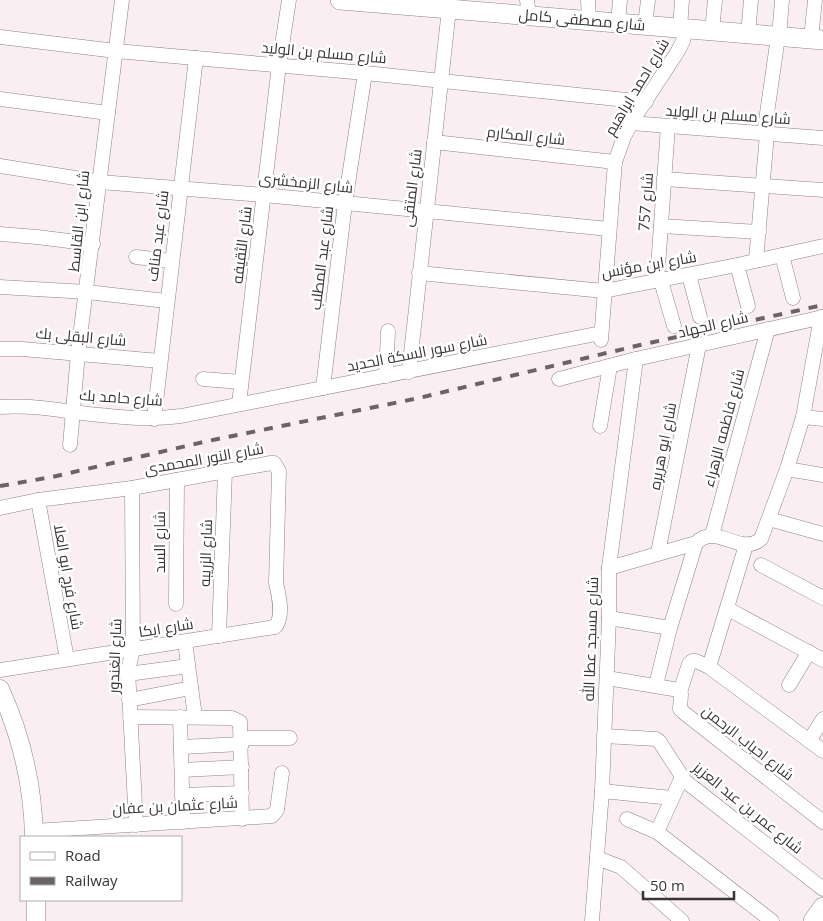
<svg xmlns="http://www.w3.org/2000/svg" width="823" height="921" viewBox="0 0 823 921" font-family="'Open Sans',Cairo,sans-serif">
<rect width="100%" height="100%" fill="#fbeef3"/>
<g fill="none" stroke-linecap="round" stroke-linejoin="round">
<defs>
<g id="minor">
<path d="M527,0L529,16"/>
<path d="M588,0L589,21"/>
<path d="M618,23L620,0"/>
<path d="M645,25L648,0"/>
<path d="M680,28L682,0"/>
<path d="M712,31L715,0"/>
<path d="M748,34L751,0"/>
<path d="M0,37L116,51L365,73L646,102"/>
<path d="M779,37L782,0"/>
<path d="M811,39L815,0"/>
<path d="M0,99L108,113"/>
<path d="M631,123L823,138"/>
<path d="M764,134L778,37"/>
<path d="M434,142L615,162"/>
<path d="M0,166L100,182L264,195L609,229"/>
<path d="M664,179L823,190"/>
<path d="M661,226L759,232"/>
<path d="M0,234L37,237L93,244"/>
<path d="M782,255L793,298"/>
<path d="M136,257L171,261"/>
<path d="M756,260L767,134"/>
<path d="M737,265L748,306"/>
<path d="M419,273L604,291L737,265L823,246"/>
<path d="M689,275L700,317"/>
<path d="M657,281L668,126"/>
<path d="M661,281L674,326"/>
<path d="M0,287L87,292L166,301"/>
<path d="M601,340L615,162L624,137L631,123L678,51L683,41L686,29"/>
<path d="M0,349H22L160,361"/>
<path d="M409,372L449,9"/>
<path d="M386,376L388,331"/>
<path d="M203,379L241,382"/>
<path d="M559,379L636,359L823,317"/>
<path d="M323,388L345,203L365,73"/>
<path d="M239,404L279,65L289,0"/>
<path d="M0,407C25,405 49,408 73,412C109,416 145,421 181,416L601,333"/>
<path d="M803,417L823,419"/>
<path d="M154,419L196,58"/>
<path d="M600,426L610,366"/>
<path d="M70,445L78,353L122,0"/>
<path d="M787,469L823,475"/>
<path d="M132,488L133,650L128,670L136,825"/>
<path d="M38,500L67,659"/>
<path d="M0,508L38,500L132,488L271,463H274L279,471L276,583C279,596 284,617 275,627L0,670"/>
<path d="M769,519L823,534"/>
<path d="M712,535L768,329"/>
<path d="M658,553L699,345"/>
<path d="M761,565L823,598"/>
<path d="M609,568L696,543C717,522 740,557 761,539L787,469L803,417L821,317"/>
<path d="M176,604L177,480"/>
<path d="M728,609L823,660"/>
<path d="M609,618L670,628"/>
<path d="M219,636L225,471"/>
<path d="M185,642L195,717"/>
<path d="M709,667L746,545"/>
<path d="M128,674L188,666"/>
<path d="M607,678L679,690L681,694L680,709L683,712L823,822"/>
<path d="M656,685L670,628L696,543"/>
<path d="M789,685L809,652"/>
<path d="M680,692L689,664L692,661H696L709,667L823,751"/>
<path d="M129,700L191,688"/>
<path d="M130,717L232,718L240,722L242,819"/>
<path d="M180,717L183,822"/>
<path d="M604,736L656,739L659,741L685,781L823,889"/>
<path d="M241,738H290"/>
<path d="M809,741L823,719"/>
<path d="M181,747L242,744"/>
<path d="M182,770L242,767"/>
<path d="M602,791L672,798"/>
<path d="M182,795L242,793"/>
<path d="M627,819L657,832L772,921"/>
<path d="M34,831L272,816L277,810L282,773"/>
<path d="M657,832L682,777"/>
<path d="M597,858L621,867L682,921"/>
<path d="M592,921L602,791L609,618V568L636,359"/>
</g>
<g id="tertiary">
<path d="M0,689C21,735 33,787 34,837"/>
<path d="M36,900V921"/>
</g>
<g id="secondary">
<path d="M340,0L823,40"/>
<path d="M813,921L823,907"/>
</g>
</defs>
<use href="#minor" stroke="#8d8286" stroke-width="15"/>
<use href="#tertiary" stroke="#8d8286" stroke-width="19"/>
<use href="#secondary" stroke="#8d8286" stroke-width="20"/>
<use href="#minor" stroke="#fff" stroke-width="14"/>
<use href="#tertiary" stroke="#fff" stroke-width="18"/>
<use href="#secondary" stroke="#fff" stroke-width="19"/>
<path stroke="#6b6467" stroke-width="4" stroke-dasharray="9 9" stroke-linecap="butt" d="M0,486L52,477L208,441L419,398L640,345L823,305"/>
</g>
<g text-anchor="middle" stroke-width="5" stroke-linejoin="round" paint-order="stroke">
<g font-size="15" fill="#393436" stroke="#fff">
<text transform="translate(582 20) rotate(5)" y="5">شارع مصطفى كامل</text>
<text transform="translate(324 53) rotate(5)" y="5">شارع مسلم بن الوليد</text>
<text transform="translate(637 87) rotate(-59)" y="5">شارع احمد ابراهيم</text>
<text transform="translate(728 115) rotate(4)" y="5">شارع مسلم بن الوليد</text>
<text transform="translate(526 136) rotate(6)" y="5">شارع المكارم</text>
<text transform="translate(306 183) rotate(6)" y="5">شارع الزمخشرى</text>
<text transform="translate(412 188) rotate(-83)" y="5">شارع المتقى</text>
<text transform="translate(646 202) rotate(-86)" y="5">شارع 757</text>
<text transform="translate(79 221) rotate(-84)" y="5">شارع ابن القاسط</text>
<text transform="translate(158 236) rotate(-83)" y="5">شارع عبد مناف</text>
<text transform="translate(242 245) rotate(-83)" y="5">شارع الثقيفه</text>
<text transform="translate(322 258) rotate(-83)" y="5">شارع عبد المطلب</text>
<text transform="translate(649 265) rotate(-10)" y="5">شارع ابن مؤنس</text>
<text transform="translate(713 325) rotate(-13)" y="5">شارع الجهاد</text>
<text transform="translate(81 337) rotate(5)" y="5">شارع البقلى بك</text>
<text transform="translate(417 353) rotate(-11)" y="5">شارع سور السكة الحديد</text>
<text transform="translate(121 398) rotate(4)" y="5">شارع حامد بك</text>
<text transform="translate(724 428) rotate(-75)" y="5">شارع فاطمه الزهراء</text>
<text transform="translate(663 446) rotate(-79)" y="5">شارع ابو هريره</text>
<text transform="translate(204 459) rotate(-10)" y="5">شارع النور المحمدى</text>
<text transform="translate(160 542) rotate(-90)" y="5">شارع السد</text>
<text transform="translate(206 553) rotate(-88)" y="5">شارع الزريبه</text>
<text transform="translate(68 577) rotate(80)" y="5">شارع فرج ابو العلا</text>
<text transform="translate(166 628) rotate(-9)" y="5">شارع ايكا</text>
<text transform="translate(591 639) rotate(-88)" y="5">شارع مسجد عطا الله</text>
<text transform="translate(115 656) rotate(-88)" y="5">شارع الغندور</text>
<text transform="translate(748 743) rotate(38)" y="5">شارع احباب الرحمن</text>
<text transform="translate(175 806) rotate(-3)" y="5">شارع عثمان بن عفان</text>
<text transform="translate(748 808) rotate(39)" y="5">شارع عمر بن عبد العزيز</text>
</g>
</g>
<rect x="20" y="836" width="162" height="65" fill="#ffffff" stroke="#b0aeaf"/>
<rect x="30" y="852" width="25" height="8" fill="#ffffff" stroke="#b0aeaf"/>
<text x="65" y="861" font-size="15" fill="#393436">Road</text>
<rect x="30" y="877" width="25" height="8" fill="#6b6467" stroke="#b0aeaf"/>
<text x="65" y="886" font-size="15" fill="#393436">Railway</text>
<path d="M643 891v8h91v-8" fill="none" stroke="#393436" stroke-width="2.5"/>
<text x="650" y="891" font-size="15" fill="#393436" stroke="#ffffff" stroke-width="4" paint-order="stroke">50 m</text>
</svg>
